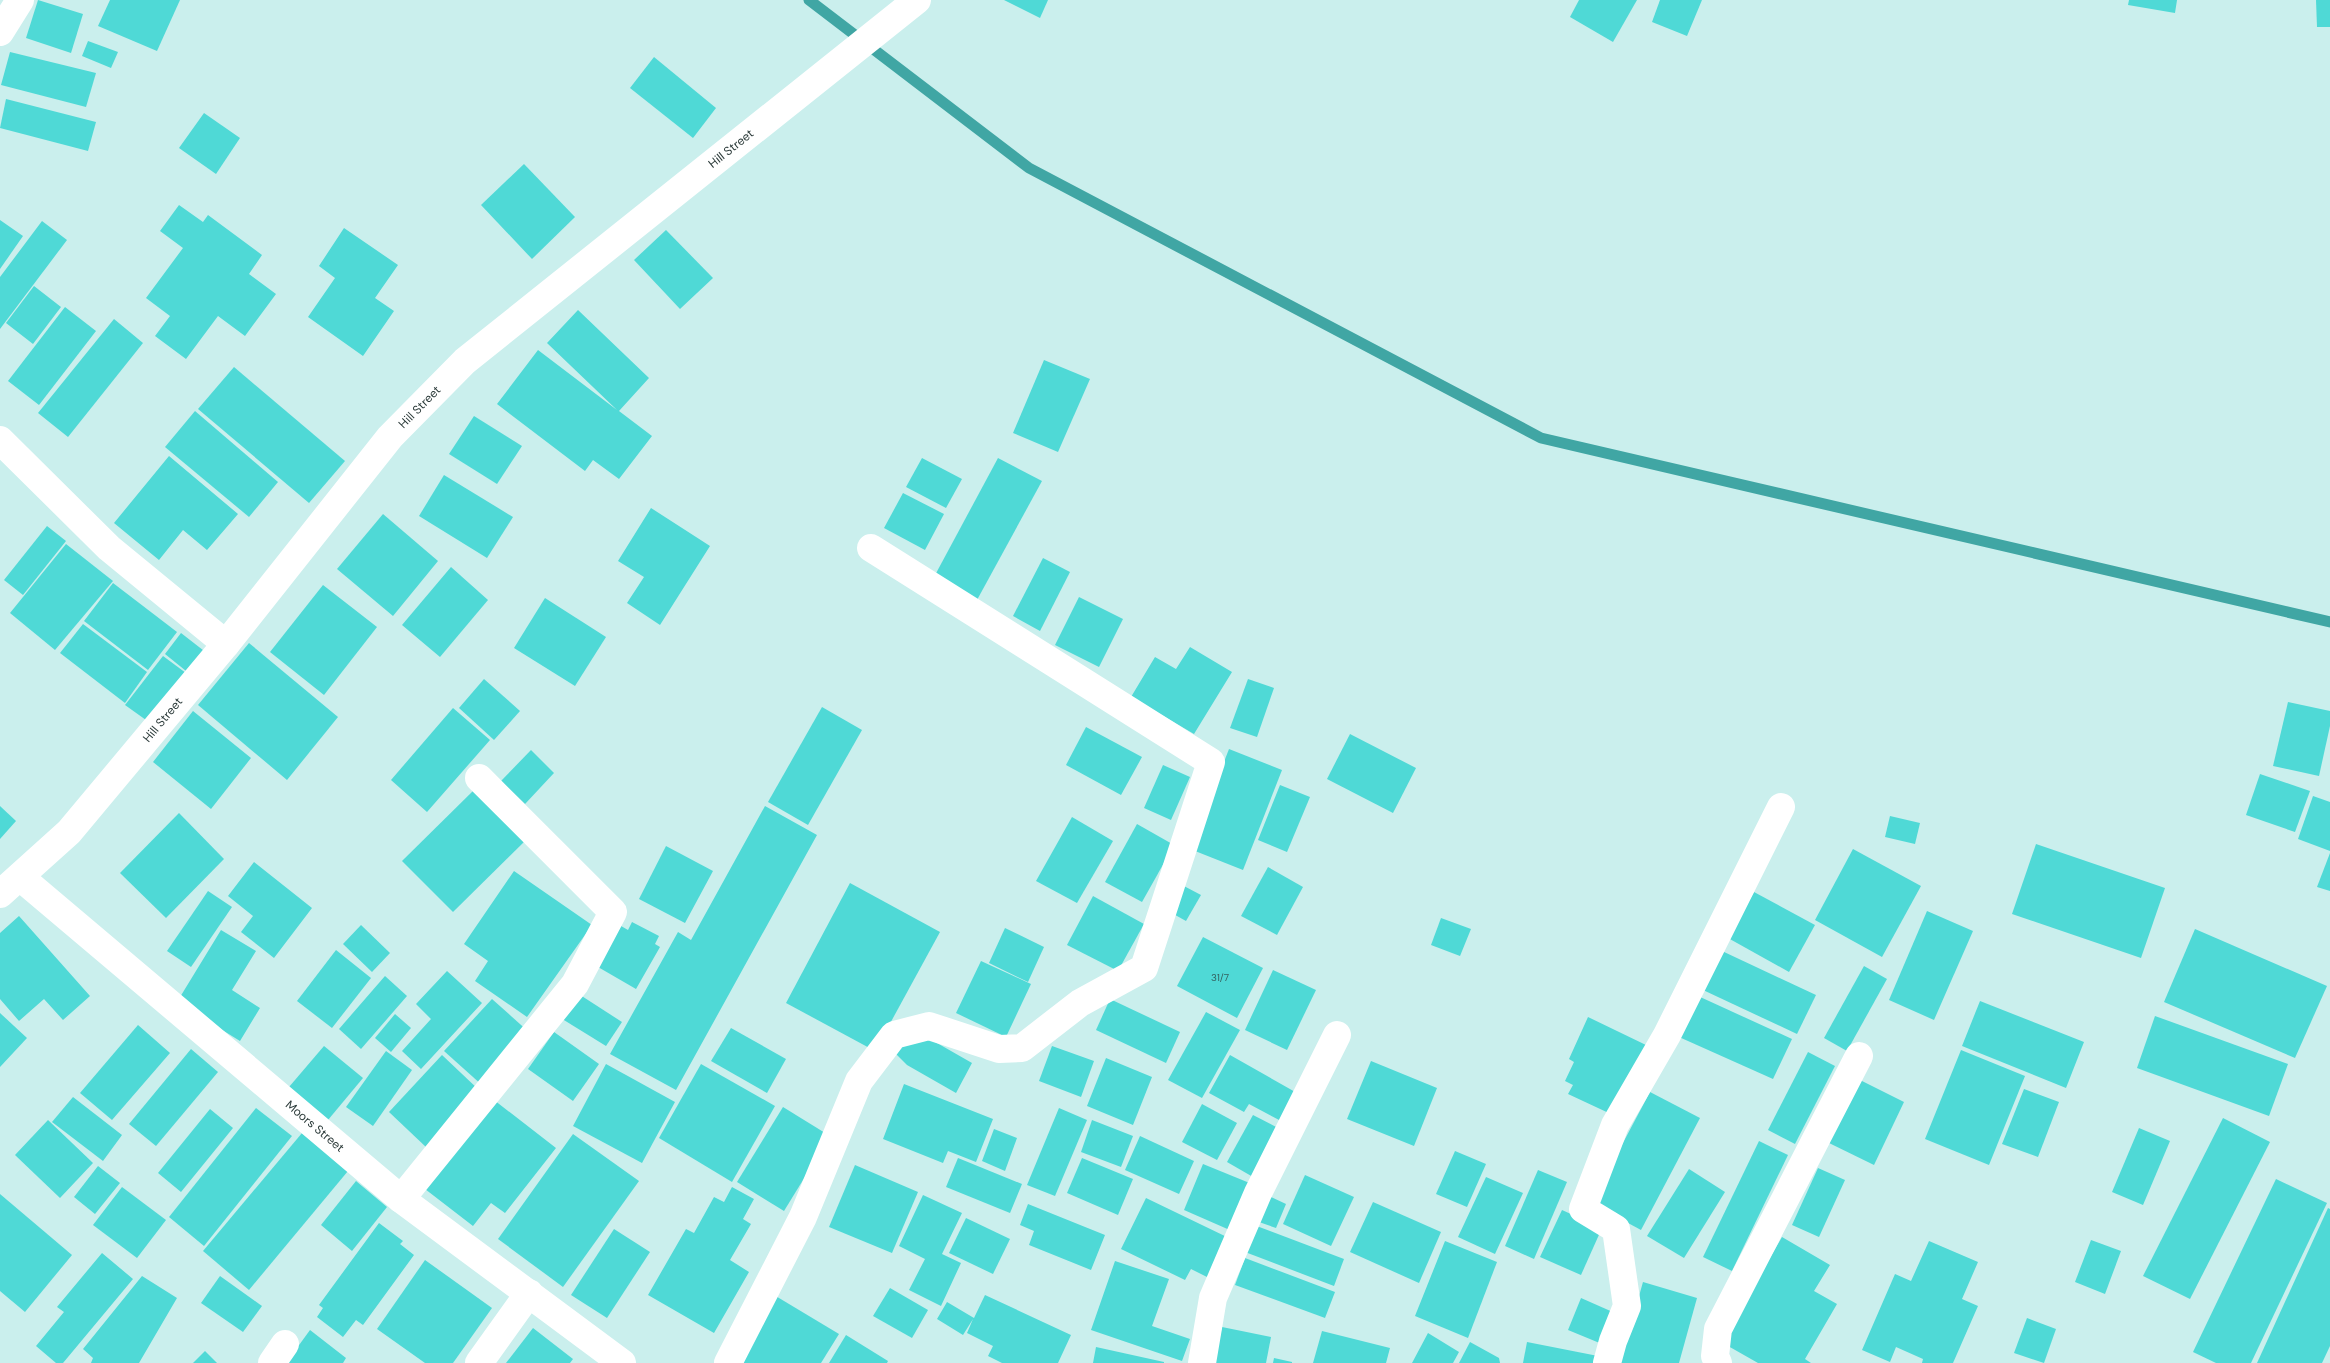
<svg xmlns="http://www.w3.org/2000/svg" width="2330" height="1363" viewBox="0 0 2330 1363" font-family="'DM Sans',sans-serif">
<rect width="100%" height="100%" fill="#caefed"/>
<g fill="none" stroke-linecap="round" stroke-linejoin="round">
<path stroke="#40a6a4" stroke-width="11" d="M809,0L1029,168L1541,438L2330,622"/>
</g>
<g fill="#4fd9d6">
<path d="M38,0L83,14L71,53L26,38Z"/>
<path d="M110,0H180L157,51L98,26Z"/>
<path d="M1004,0H1048L1040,18Z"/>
<path d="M1579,0H1637L1613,42L1570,17Z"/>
<path d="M1660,0H1702L1687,36L1652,22Z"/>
<path d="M2129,0H2177L2175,13L2128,5Z"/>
<path d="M2316,0H2330V27H2317Z"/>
<path d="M88,41L118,52L111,68L82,56Z"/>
<path d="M10,52L96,73L86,107L1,85Z"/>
<path d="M654,57L716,108L693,138L630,88Z"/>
<path d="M6,99L96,122L88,151L0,128Z"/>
<path d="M204,113L240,138L216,174L179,148Z"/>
<path d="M524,164L575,217L532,259L481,205Z"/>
<path d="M179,205L203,222L208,215L262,255L249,274L276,294L245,336L218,316L186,359L155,336L170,316L146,298L183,248L160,231Z"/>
<path d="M0,220L23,236L0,269Z"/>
<path d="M42,221L67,240L0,329V277Z"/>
<path d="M344,228L398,265L375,298L394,311L363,356L308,317L335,278L319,266Z"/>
<path d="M666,230L713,278L680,309L634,260Z"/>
<path d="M34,286L61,307L33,344L6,323Z"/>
<path d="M65,307L96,331L39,405L8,381Z"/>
<path d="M578,310L649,378L619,411L652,436L619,479L593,460L585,471L497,404L538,350L617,410L547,343Z"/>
<path d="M114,319L143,343L68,437L38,413Z"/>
<path d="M1044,360L1090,379L1058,452L1013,433Z"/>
<path d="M234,367L345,461L309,503L198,409Z"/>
<path d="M195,411L278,482L249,517L165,447Z"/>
<path d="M474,416L522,446L497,484L449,454Z"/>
<path d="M169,456L238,514L207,550L183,530L159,560L114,523Z"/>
<path d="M922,458L962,479L946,508L906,487Z"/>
<path d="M998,458L1042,481L977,600L934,577Z"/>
<path d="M444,475L513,517L487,558L419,516Z"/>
<path d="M903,493L944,514L925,550L884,528Z"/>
<path d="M651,508L710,546L660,625L627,603L644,577L618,561Z"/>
<path d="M383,514L438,561L393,616L337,569Z"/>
<path d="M47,526L66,541L23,595L4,580Z"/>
<path d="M66,544L113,581L55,650L10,613Z"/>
<path d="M1043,558L1070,572L1040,631L1013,616Z"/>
<path d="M451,567L488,600L440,657L402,625Z"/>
<path d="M113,583L177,632L148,670L84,621Z"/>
<path d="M323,585L377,627L324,695L270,652Z"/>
<path d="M1079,597L1123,619L1099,667L1055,645Z"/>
<path d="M545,598L606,637L575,686L514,648Z"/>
<path d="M83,624L147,672L125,703L60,653Z"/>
<path d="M181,633L208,654L191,675L165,654Z"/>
<path d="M249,643L338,717L287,780L198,705Z"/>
<path d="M1190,647L1232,672L1194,734L1131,697L1155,657L1176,669Z"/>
<path d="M163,656L190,676L153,725L125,705Z"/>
<path d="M484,679L520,711L494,740L459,708Z"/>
<path d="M1248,679L1274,688L1257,737L1230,728Z"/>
<path d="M2288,702L2330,711V726L2319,776L2273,766Z"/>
<path d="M822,707L862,730L808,825L768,802Z"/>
<path d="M453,708L490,740L427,812L391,780Z"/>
<path d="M193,711L251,758L211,809L153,762Z"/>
<path d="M1086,727L1142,757L1121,795L1066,765Z"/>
<path d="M1350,734L1416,768L1393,813L1327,779Z"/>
<path d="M1229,749L1282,770L1243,870L1190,849Z"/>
<path d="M531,750L554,773L525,804L501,781Z"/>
<path d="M1163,765L1190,777L1171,820L1144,808Z"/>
<path d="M2260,774L2310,791L2295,832L2246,815Z"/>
<path d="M1280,785L1310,797L1287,852L1258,840Z"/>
<path d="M476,788L527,839L453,912L402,861Z"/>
<path d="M2313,796L2330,802V851L2298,839Z"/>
<path d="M0,806L16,821L0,839Z"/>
<path d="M765,806L817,835L676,1090L610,1054L678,932L691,940Z"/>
<path d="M179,813L224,859L166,918L120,873Z"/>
<path d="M1890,816L1920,823L1915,844L1885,837Z"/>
<path d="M1072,817L1113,841L1077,903L1036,881Z"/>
<path d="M1137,824L1174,845L1142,902L1105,882Z"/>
<path d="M2036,844L2165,888L2141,958L2012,914Z"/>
<path d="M666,846L713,871L685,923L639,899Z"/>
<path d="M1853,849L1921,886L1882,957L1815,920Z"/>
<path d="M2330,853V891L2317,887Z"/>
<path d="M254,862L312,908L274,958L241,932L253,916L228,896Z"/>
<path d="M1268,867L1303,887L1277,935L1241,916Z"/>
<path d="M514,871L592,925L527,1017L475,981L488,961L464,944Z"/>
<path d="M850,883L940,932L875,1051L786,1003Z"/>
<path d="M1182,885L1201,895L1186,921L1168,911Z"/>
<path d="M208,891L232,907L191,967L167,951Z"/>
<path d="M1754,892L1815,925L1789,972L1728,938Z"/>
<path d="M1093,896L1144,924L1118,971L1067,945Z"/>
<path d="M1927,911L1973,931L1934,1020L1889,1000Z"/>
<path d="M19,916L90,996L63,1020L44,999L19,1021L0,999V933Z"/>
<path d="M1441,918L1471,929L1460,956L1431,945Z"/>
<path d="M632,922L659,936L655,944L660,947L636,989L598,967L621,926L628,930Z"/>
<path d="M361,925L390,953L372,972L343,944Z"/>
<path d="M1005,928L1044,947L1028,982L989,963Z"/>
<path d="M2195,929L2327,986L2295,1058L2164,1002Z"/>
<path d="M221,930L256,951L232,990L260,1008L240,1041L177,1002Z"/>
<path d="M1203,937L1263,968L1237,1018L1177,986Z"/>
<path d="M336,950L371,978L332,1028L297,1001Z"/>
<path d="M1722,951L1816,995L1797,1034L1703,990Z"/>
<path d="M981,961L1031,984L1006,1037L956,1013Z"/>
<path d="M1864,966L1887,979L1847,1051L1824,1038Z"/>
<path d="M1273,970L1316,990L1287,1050L1245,1030Z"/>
<path d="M447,971L482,1003L421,1069L402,1051L431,1019L416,1004Z"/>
<path d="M385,976L407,996L361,1049L339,1029Z"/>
<path d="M574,991L622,1022L606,1046L559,1017Z"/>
<path d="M1698,996L1792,1039L1773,1079L1679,1037Z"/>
<path d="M492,999L530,1033L483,1086L444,1051Z"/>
<path d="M1110,999L1180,1032L1166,1063L1096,1030Z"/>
<path d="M1980,1001L2084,1042L2066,1088L1962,1046Z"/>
<path d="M1206,1012L1240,1030L1202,1098L1168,1080Z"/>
<path d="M0,1013L27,1038L0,1067Z"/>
<path d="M395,1014L411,1028L391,1052L375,1038Z"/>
<path d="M2155,1016L2288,1064L2269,1116L2137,1068Z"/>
<path d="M1588,1017L1646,1045L1613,1115L1568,1094L1573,1085L1565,1081L1574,1062L1569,1059Z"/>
<path d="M138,1025L170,1053L112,1120L80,1093Z"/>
<path d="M731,1028L786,1059L767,1093L711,1061Z"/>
<path d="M554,1032L599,1064L573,1101L528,1069Z"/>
<path d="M923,1035L972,1063L956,1093L907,1065L893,1051Z"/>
<path d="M324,1046L363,1078L328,1120L289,1087Z"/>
<path d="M1052,1046L1094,1061L1081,1097L1039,1081Z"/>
<path d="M191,1049L218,1072L156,1146L129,1124Z"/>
<path d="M1961,1050L2025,1076L1989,1165L1925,1139Z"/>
<path d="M386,1051L412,1070L373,1126L346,1107Z"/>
<path d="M1808,1052L1835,1066L1795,1144L1768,1130Z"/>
<path d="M442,1055L480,1091L427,1148L389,1112Z"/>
<path d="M1230,1055L1297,1093L1281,1121L1249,1104L1244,1112L1209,1093Z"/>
<path d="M1106,1058L1152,1077L1133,1125L1087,1106Z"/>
<path d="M1371,1061L1437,1088L1414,1146L1347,1119Z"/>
<path d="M606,1064L675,1102L642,1163L573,1126Z"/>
<path d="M701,1064L775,1106L732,1182L659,1138Z"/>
<path d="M1860,1080L1904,1102L1874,1165L1829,1143Z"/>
<path d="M904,1084L993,1119L976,1162L948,1151L943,1163L883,1139Z"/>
<path d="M2024,1089L2059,1102L2038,1157L2002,1144Z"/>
<path d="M1650,1092L1700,1118L1641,1230L1591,1203Z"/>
<path d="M73,1097L122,1135L103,1161L52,1122Z"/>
<path d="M494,1100L556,1148L505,1213L491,1203L473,1226L425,1189Z"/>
<path d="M1202,1104L1237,1123L1217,1160L1182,1142Z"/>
<path d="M783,1107L830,1136L784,1211L737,1182Z"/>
<path d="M256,1108L292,1136L204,1246L169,1217Z"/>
<path d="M1059,1108L1087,1120L1055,1196L1027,1185Z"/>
<path d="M210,1109L233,1128L181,1192L158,1173Z"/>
<path d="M1253,1115L1280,1129L1253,1177L1227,1162Z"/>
<path d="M2223,1118L2270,1142L2190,1299L2143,1276Z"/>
<path d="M48,1120L93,1163L60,1198L15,1155Z"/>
<path d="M1092,1120L1133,1136L1121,1167L1081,1152Z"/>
<path d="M2139,1128L2170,1141L2143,1205L2112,1192Z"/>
<path d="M994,1129L1017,1138L1005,1171L982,1161Z"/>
<path d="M302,1133L348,1171L249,1290L203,1251Z"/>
<path d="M573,1134L639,1181L563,1287L498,1239Z"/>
<path d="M1140,1136L1194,1161L1179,1194L1125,1170Z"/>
<path d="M1759,1141L1788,1155L1732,1271L1703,1257Z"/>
<path d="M1455,1151L1486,1164L1467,1207L1436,1194Z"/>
<path d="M958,1158L1022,1184L1010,1213L946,1187Z"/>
<path d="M1082,1158L1133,1179L1118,1215L1067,1193Z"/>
<path d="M1203,1164L1252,1184L1232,1231L1184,1210Z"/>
<path d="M855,1165L918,1192L892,1253L829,1227Z"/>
<path d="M98,1166L120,1183L95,1214L74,1197Z"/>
<path d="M1818,1168L1845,1180L1819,1237L1792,1225Z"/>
<path d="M1689,1169L1725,1192L1684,1258L1647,1236Z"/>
<path d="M1538,1170L1567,1182L1534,1259L1505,1246Z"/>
<path d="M1305,1175L1354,1197L1331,1246L1283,1224Z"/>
<path d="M1486,1177L1523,1193L1495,1254L1458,1237Z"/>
<path d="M2276,1179L2327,1203L2251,1363H2216L2193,1352Z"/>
<path d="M356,1181L387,1207L352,1251L321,1225Z"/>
<path d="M122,1187L166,1220L137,1258L93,1225Z"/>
<path d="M732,1187L754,1199L743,1219L751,1224L730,1260L749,1272L714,1333L648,1295L686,1229L694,1233L714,1197L724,1202Z"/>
<path d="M0,1194L72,1255L25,1312L0,1291Z"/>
<path d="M923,1195L962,1213L942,1254L961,1263L941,1306L909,1290L925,1259L899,1246Z"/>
<path d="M1267,1195L1286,1204L1276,1228L1256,1221Z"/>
<path d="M1146,1198L1231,1239L1211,1279L1191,1269L1185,1280L1121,1249Z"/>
<path d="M1373,1202L1441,1232L1419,1283L1350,1252Z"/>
<path d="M1028,1204L1105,1235L1091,1270L1029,1245L1034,1231L1020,1225Z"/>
<path d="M2328,1208L2330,1209V1346L2322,1363H2257Z"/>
<path d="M1562,1210L1602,1228L1581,1275L1540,1257Z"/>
<path d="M966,1218L1010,1239L993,1274L949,1253Z"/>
<path d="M379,1223L403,1241L400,1244L414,1255L363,1325L356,1320L343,1337L317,1317L323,1308L319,1305Z"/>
<path d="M1254,1225L1344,1259L1334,1286L1245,1252Z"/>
<path d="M614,1229L650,1252L607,1318L571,1295Z"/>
<path d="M1782,1237L1830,1265L1814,1291L1837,1304L1805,1359L1811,1363H1758L1721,1342Z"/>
<path d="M2091,1240L2121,1251L2105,1294L2075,1282Z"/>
<path d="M1445,1241L1497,1262L1468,1338L1415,1316Z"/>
<path d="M1929,1241L1978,1262L1962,1299L1978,1306L1953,1363H1922L1923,1359L1896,1347L1890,1362L1862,1350L1895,1274L1911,1281Z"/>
<path d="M102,1253L133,1279L63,1363H56L36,1346L64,1312L57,1307Z"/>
<path d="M1245,1258L1335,1292L1325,1318L1235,1285Z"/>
<path d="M425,1260L492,1308L453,1363H425L377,1329Z"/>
<path d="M1115,1261L1169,1279L1152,1326L1190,1339L1182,1361L1091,1330Z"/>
<path d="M142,1276L177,1298L139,1363H91L93,1358L83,1349Z"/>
<path d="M220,1276L262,1306L243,1332L201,1303Z"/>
<path d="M1643,1282L1697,1298L1679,1363H1620Z"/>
<path d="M890,1288L928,1310L912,1338L873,1316Z"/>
<path d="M774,1295L839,1334L821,1363H741Z"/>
<path d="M985,1295L1071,1335L1058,1363H1002L988,1356L993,1346L967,1333L973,1319L963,1335L937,1319L947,1302L974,1318Z"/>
<path d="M1581,1298L1615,1313L1602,1344L1568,1330Z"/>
<path d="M2027,1318L2056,1329L2044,1363L2014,1353Z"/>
<path d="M1222,1327L1271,1337L1266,1363H1214Z"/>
<path d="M533,1328L573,1359L570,1363H506Z"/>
<path d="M310,1330L346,1358L343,1363H286Z"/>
<path d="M1322,1331L1390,1348L1386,1363H1313Z"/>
<path d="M1428,1333L1459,1352L1453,1363H1412Z"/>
<path d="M846,1335L888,1361L887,1363H829Z"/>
<path d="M1470,1342L1499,1358L1500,1363H1459Z"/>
<path d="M1527,1342L1598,1356L1596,1363H1523Z"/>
<path d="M1096,1347L1164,1362V1363H1093Z"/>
<path d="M205,1351L217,1363H193Z"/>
<path d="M1274,1358L1292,1362V1363H1273Z"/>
</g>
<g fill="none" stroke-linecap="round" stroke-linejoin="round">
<g stroke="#fff" stroke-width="28">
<path d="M0,32L20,0"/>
<path d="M0,440L109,548L226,644"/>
<path id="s1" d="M20,877L401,1199L622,1363"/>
<path d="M401,1199L575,984L613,912L479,778"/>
<path d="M272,1363L285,1344"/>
<path d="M479,1363L529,1293"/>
<path d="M728,1363L803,1217L859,1081L894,1035L929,1026L999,1049L1022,1048L1080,1003L1144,968L1211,762L871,548"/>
<path d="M1202,1363L1213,1298L1258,1193L1337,1035"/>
<path d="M1607,1363L1613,1341L1627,1306L1616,1229L1583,1209L1615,1125L1667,1035L1781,807"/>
<path d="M1718,1363L1715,1356L1718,1329L1859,1056"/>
</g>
<path stroke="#fff" stroke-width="28" id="s2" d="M0,894L69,832L226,644L390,437L465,361L917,0"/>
</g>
<g text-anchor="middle" stroke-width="4" stroke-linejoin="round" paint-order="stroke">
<g font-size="10" fill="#346260">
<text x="1220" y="981">31/7</text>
</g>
<g font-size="12" fill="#2b3a39" stroke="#fff">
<text dy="4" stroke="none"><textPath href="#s2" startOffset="1049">Hill Street</textPath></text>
<text dy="4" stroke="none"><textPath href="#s2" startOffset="644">Hill Street</textPath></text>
<text dy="4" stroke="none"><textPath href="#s2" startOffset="239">Hill Street</textPath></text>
<text dy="4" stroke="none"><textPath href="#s1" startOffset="386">Moors Street</textPath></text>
</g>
</g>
</svg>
